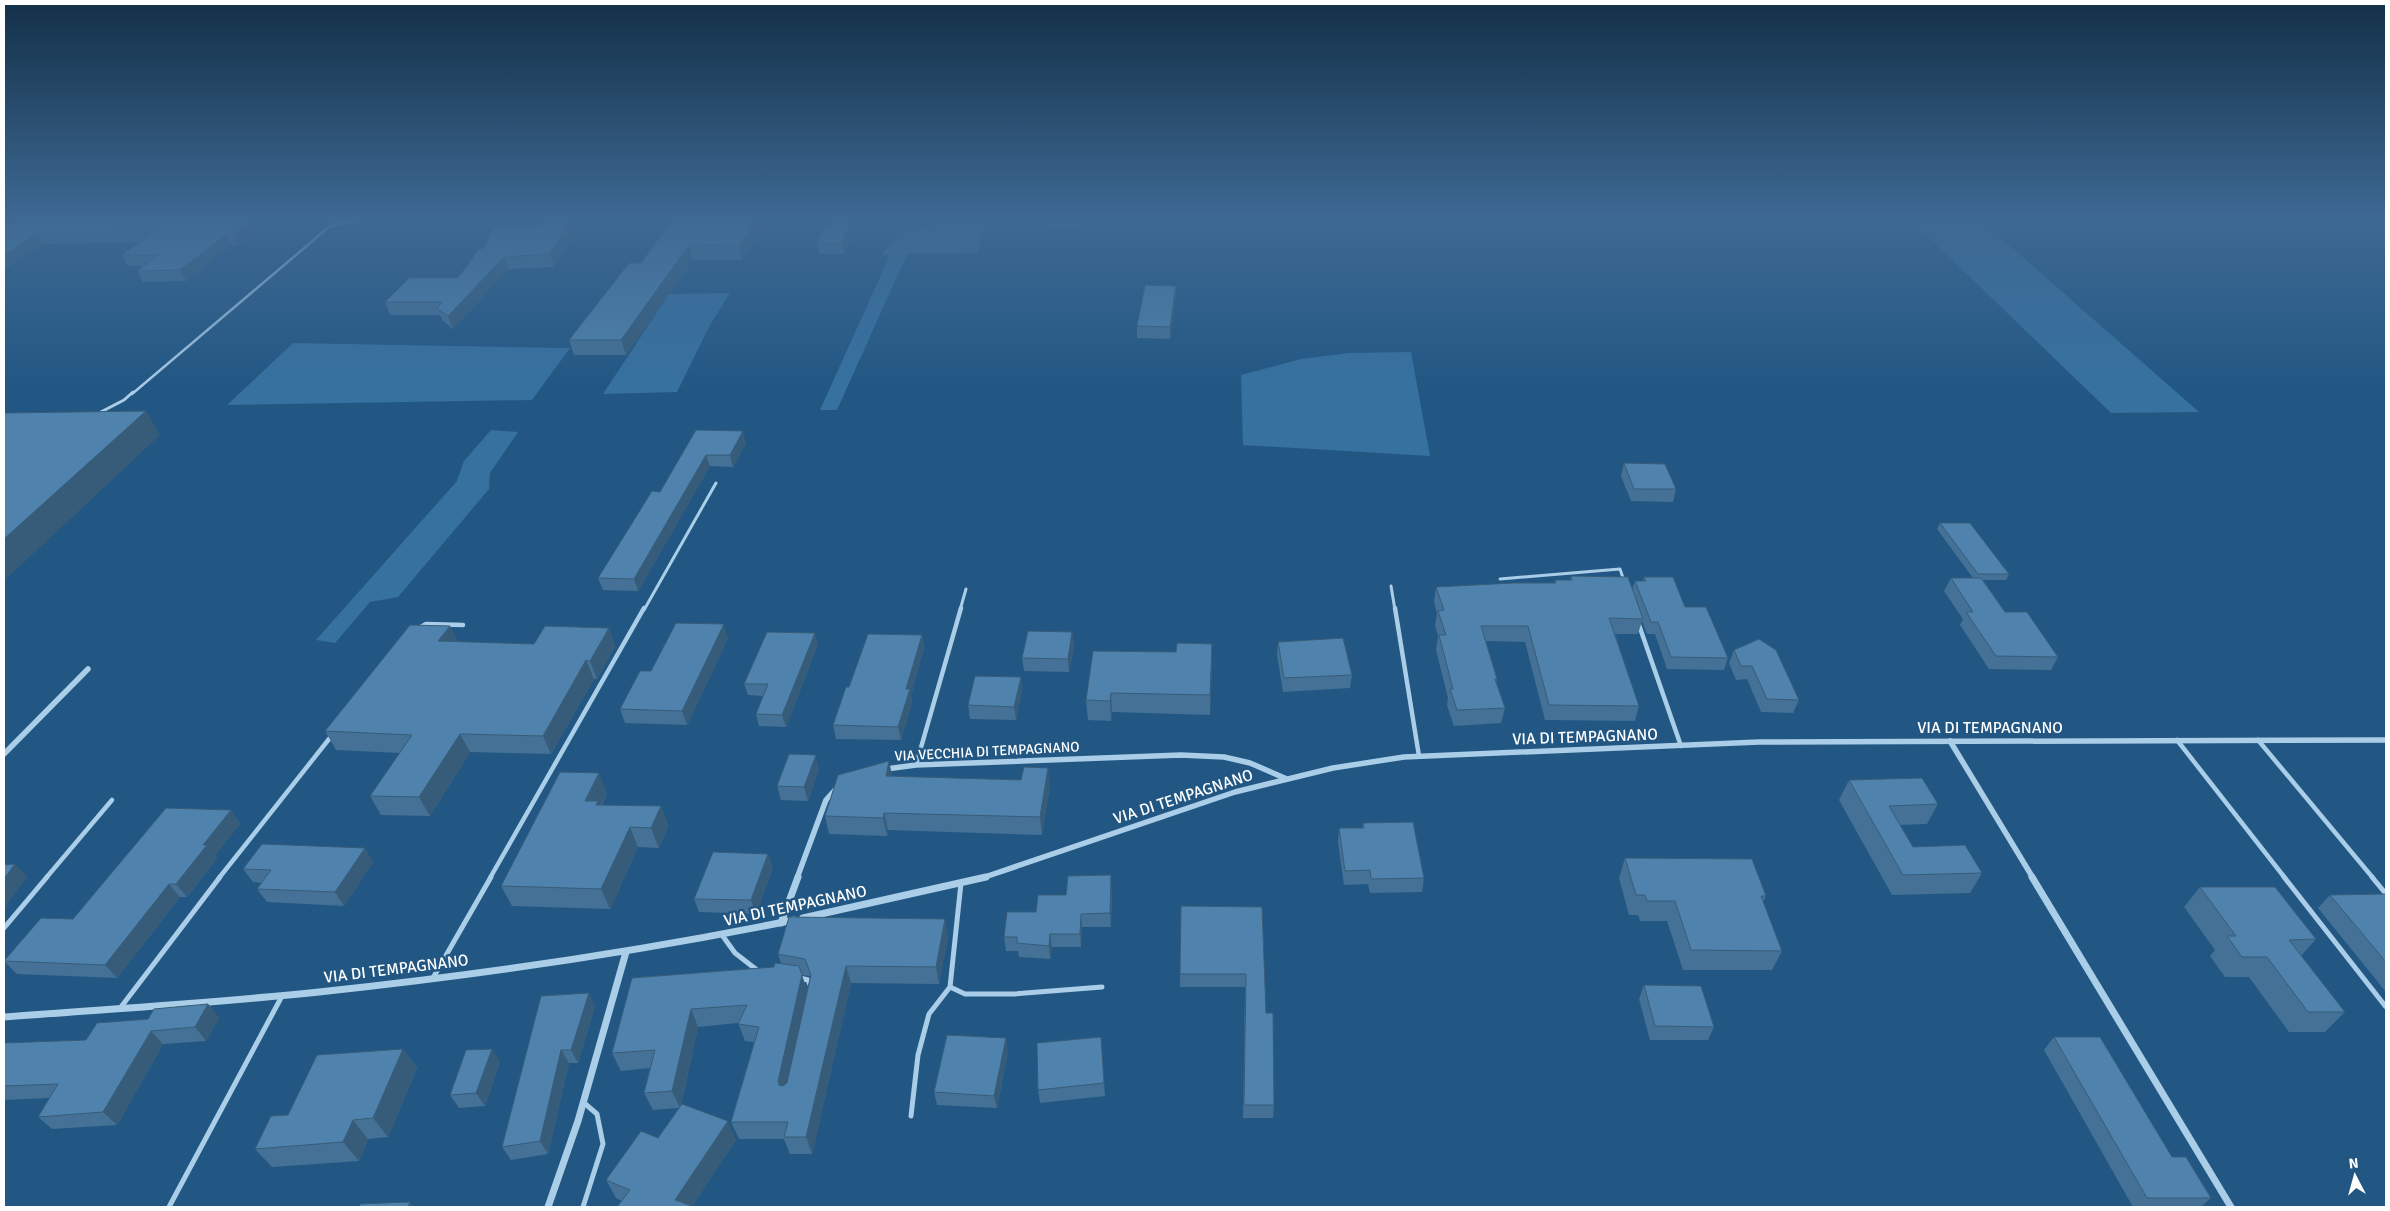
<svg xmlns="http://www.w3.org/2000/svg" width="2390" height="1211" viewBox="0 0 2390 1211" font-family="Signika,sans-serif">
<rect width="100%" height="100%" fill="#225783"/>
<g fill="#3671a0">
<path d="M947,219H975L985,225L978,253L907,254L837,410H820L890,255H882L900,230L936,227Z"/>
<path d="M1915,224H1985L2199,412L2111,413Z"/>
<path d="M730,293L710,325L677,392L603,394L669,294Z"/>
<path d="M293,343L570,348L532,400L227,405Z"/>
<path d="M1411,352L1430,456L1243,445L1241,375L1301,359L1349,353Z"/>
<path d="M491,430L518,432L490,473L489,489L398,597L370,602L335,643L316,640L457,481L464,461Z"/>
</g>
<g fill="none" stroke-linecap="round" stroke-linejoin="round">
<g stroke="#aacde8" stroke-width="2.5">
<path d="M329,227L336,219"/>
<path d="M132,394L329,227L358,219"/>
</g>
<g stroke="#aacde8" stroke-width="3">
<path d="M97,414L124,400L133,392"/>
<path d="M1500,579L1620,569L1624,581"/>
<path d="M1391,586L1395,610"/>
<path d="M644,610L716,483"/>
<path d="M960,610L966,589"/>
</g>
<g stroke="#aacde8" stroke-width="4.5">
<path d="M1395,608L1419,756"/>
<path d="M1639,625L1681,746"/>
<path d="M421,627L426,624L463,625"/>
<path d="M2177,740L2285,878"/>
<path d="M2258,740L2373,878"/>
<path d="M916,765L961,608"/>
<path d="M46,878L112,800"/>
<path d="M219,878L333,734"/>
<path d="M490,878L644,608"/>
</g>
<g stroke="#aacde8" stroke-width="5">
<path d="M2284,877L2386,1007"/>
<path d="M2372,877L2386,894"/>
<path d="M4,928L47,877"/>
<path d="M722,935L735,953L757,970"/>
<path d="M433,978L491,877"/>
<path d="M800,978L808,980L811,987"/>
<path d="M950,987L965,994H1014L1102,987"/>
<path d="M121,1007L220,877"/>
<path d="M583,1102L597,1114L603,1144L583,1207"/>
<path d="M911,1116L918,1055L929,1014L950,987L961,883"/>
<path d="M169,1207L282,996"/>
</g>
<g stroke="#aacde8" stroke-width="5.5">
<path d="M1950,741L2033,878"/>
<path d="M4,754L88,669"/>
<path d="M886,769L916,765L1181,755L1224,757L1250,763L1287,779"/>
<path d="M797,878L826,800L835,790"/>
<path d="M982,878L1235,792L1333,768L1404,757L1759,742L2386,740"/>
</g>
<g stroke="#aacde8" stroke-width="7">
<path d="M2032,877L2231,1207"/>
<path d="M803,918L986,877"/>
<path d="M781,923L798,877"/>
<path d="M4,1017C109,1009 214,1003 319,992C479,975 637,952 794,920"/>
<path d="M548,1207L578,1121L626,952"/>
</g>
</g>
<g fill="#447195" fill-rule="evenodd">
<path d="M4,219L251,236L237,245H231L186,281L143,282L137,271L143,266H128L122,255L140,242L43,244L9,267H4Z"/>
<path d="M545,219H592L591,221L581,222L554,267L508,269L453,329L443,321L440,315H390L385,302L458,278L484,248L541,224Z"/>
<path d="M673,219H765V222L742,260H693L626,355H574L569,340L641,263Z"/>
<path d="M860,219L844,254H819L817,243Z"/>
<path d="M993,219H1084L1082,228H1049V223L993,222Z"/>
<rect x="1159" y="219" width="40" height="6"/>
<path d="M1176,286V297L1170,339L1137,338V326Z"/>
<path d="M696,430L746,443L733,467L710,466L638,591L603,590L598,578L660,492Z"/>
<path d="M1624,463L1676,489L1673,502L1631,501L1621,476Z"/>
<path d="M1940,523L2009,574L2006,580H1983L2005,612L2058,657L2051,670L1989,669L1960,625L1963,619L1944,591L1951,578H1973L1937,529Z"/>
<path d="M1571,576L1632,589L1635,581H1643L1644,577L1685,607L1728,658L1724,670L1667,669L1655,634H1647L1642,621L1638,634H1615L1639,706L1635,721L1545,720L1525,642L1486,641L1497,679L1496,684L1505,708L1501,723L1454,726L1447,705L1448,698L1436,650L1438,636L1435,626L1437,613L1434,602L1436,587L1554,583L1555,580H1570Z"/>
<path d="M450,626L457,642L534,644L609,628L615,646L597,679H594L551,754L470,752L430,816L381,815L370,796L400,753L336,750L325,731Z"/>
<path d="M1072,632L1074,646L1069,672L1024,671L1022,658Z"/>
<path d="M922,635L924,648L911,695L912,702L901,740L836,739L833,725L849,687Z"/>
<path d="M728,638L687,725L625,723L620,709Z"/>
<path d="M1278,642L1352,675L1350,688L1283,692L1277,655Z"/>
<path d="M818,644L786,727L759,726L756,714L763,696L748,695L744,684Z"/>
<path d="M1734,650L1799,700L1793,713L1761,712L1747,679L1736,680L1729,663Z"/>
<path d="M1212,663L1210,715L1112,712L1111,721L1088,720L1086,700Z"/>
<path d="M1021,677L1022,690L1016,720L970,719L968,705Z"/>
<path d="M819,769L808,801L781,800L777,786Z"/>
<path d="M892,776L1050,785L1042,835L888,830L887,836L829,834L825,816Z"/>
<path d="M1849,780L1938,804L1927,824L1900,825L1913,847L1982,873L1970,893L1892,895L1839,800Z"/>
<path d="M607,793L602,805L661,806L668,826L659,848L638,847L610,909L512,906L501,886Z"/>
<path d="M231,810L240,824L215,855L217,858L187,897H180L117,978L17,974L4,961L73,919Z"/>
<path d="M1363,823L1424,878L1422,892L1370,893L1368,884L1344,885L1338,842L1339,828H1362Z"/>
<path d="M1625,858L1766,896L1763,902L1782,951L1772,970H1683L1667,921H1640L1638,915H1629L1619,878Z"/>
<path d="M373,862L344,906L267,902L257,889L262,883L253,882L243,869Z"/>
<path d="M773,867L756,914L699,912L694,899Z"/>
<path d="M2200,887L2316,939L2301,956L2345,1012L2325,1032H2289L2249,977H2225L2210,956L2215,950L2184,907Z"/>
<path d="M1112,889L1111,927H1082L1081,947H1052L1050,959L1019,957L1018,951H1006L1004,937L1066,895Z"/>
<path d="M2386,894V992L2318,908L2330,895Z"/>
<path d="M1262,907L1266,1013L1274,1105L1273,1118H1243L1245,987H1180V974Z"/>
<path d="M948,936L939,984L851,983L812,1154H790L784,1139H739L731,1122L754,1042L745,1041L738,1023L698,1027L681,1105L736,1140L692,1206L622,1201L616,1198L606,1180L658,1138L679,1108L653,1110L644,1093L650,1068L621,1071L612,1053L632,978L774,967L781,963L778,954ZM802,975L810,976L807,991Z"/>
<path d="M1644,985L1714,1027L1708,1040H1650L1639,999Z"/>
<path d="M541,996L595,1006L578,1063H569L548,1154L511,1160L502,1147Z"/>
<path d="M208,1004L219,1018L206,1041L163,1044L117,1125L52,1129L38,1117L49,1098L4,1100V1043L86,1040L148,1019Z"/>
<path d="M1101,1037L1105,1096L1040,1103L1038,1090Z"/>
<path d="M2054,1037L2211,1198L2201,1207H2133L2044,1050Z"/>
<path d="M403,1049L417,1068L388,1137L368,1139L359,1161L272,1167L255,1149L288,1115Z"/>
<path d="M1008,1051L997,1108L937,1105L934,1092Z"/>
<path d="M500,1062L485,1106L459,1108L450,1095Z"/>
</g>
<g fill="#375c79">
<path d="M4,219H66L4,226Z"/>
<path d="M254,219H272L251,236L237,245L232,235Z"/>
<path d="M571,219H580L581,222L554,267L550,254Z"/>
<path d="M756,219H765V222L742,260L739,246Z"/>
<path d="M853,219H860L844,254L842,243Z"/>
<path d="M1082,219H1084L1082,228Z"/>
<path d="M37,234L43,244L9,267L4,259V255Z"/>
<path d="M226,235L231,245L186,281L180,270Z"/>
<path d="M689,245L693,260L626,355L621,340Z"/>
<path d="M504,257L508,269L453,329L448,316Z"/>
<path d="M1176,286V297L1170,339V327Z"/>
<path d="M146,411L160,435L4,581V539Z"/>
<path d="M743,431L746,443L733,467L730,455Z"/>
<path d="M706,455L710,466L638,591L634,579Z"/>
<path d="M724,624L728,638L687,725L682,711Z"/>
<path d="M450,626L458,644L438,641Z"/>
<path d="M609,628L615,646L597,679L590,661Z"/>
<path d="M1072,632L1074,646L1069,672L1068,659Z"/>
<path d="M815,633L818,644L786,727L782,715Z"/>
<path d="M922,635L924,648L911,695L912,702L901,740L898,727L906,689Z"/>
<path d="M1212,644V663L1210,715V695Z"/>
<path d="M586,660L594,679L551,754L543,736Z"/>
<path d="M1021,677L1022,690L1016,720L1014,707Z"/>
<path d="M1111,693L1112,712L1111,721L1110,701Z"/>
<path d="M460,734L470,752L430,816L419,797Z"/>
<path d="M816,755L819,769L808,801L804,787Z"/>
<path d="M889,761L893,779L886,776Z"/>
<path d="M1048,768L1050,785L1042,835L1040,817Z"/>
<path d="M599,773L607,793L600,807L585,801Z"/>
<path d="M661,806L668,826L659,848L651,828Z"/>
<path d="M231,810L240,824L215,855L217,858L187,897L176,884L203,845Z"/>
<path d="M884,813L888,830L887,836L883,818Z"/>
<path d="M630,827L638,847L610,909L601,889Z"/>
<path d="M365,848L373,862L344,906L335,892Z"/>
<path d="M768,854L773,867L756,914L751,900Z"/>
<path d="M15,864L27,877L4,909V879Z"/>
<path d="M1111,875L1112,889L1111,927L1110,913Z"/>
<path d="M169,884L180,897L117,978L105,965Z"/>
<path d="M1081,914L1082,927L1081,947L1080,934Z"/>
<path d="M945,919L948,936L939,984L936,967Z"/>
<path d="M1050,934L1052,947L1050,959L1049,946Z"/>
<path d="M846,966L851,983L812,1154L806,1137Z"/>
<path d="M802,975L807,992L786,1102L778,1081Z"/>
<path d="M589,993L595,1006L578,1063L571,1050Z"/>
<path d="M208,1004L219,1018L206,1041L195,1027Z"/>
<path d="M691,1009L698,1027L680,1108L672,1091Z"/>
<path d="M151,1031L163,1044L117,1125L103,1112Z"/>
<path d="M1006,1038L1008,1051L997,1108L994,1096Z"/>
<path d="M403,1049L417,1068L388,1137L373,1118Z"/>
<path d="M492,1049L500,1062L485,1106L476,1093Z"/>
<path d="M561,1050L569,1063L548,1154L540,1141Z"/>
<path d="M353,1120L368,1139L359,1161L343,1142Z"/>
<path d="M728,1121L736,1140L692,1207L675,1200Z"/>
<path d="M410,1202L415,1207H408Z"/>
</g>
<g fill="#4f83ad" stroke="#375c79">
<path d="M38,219H254L232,235H226L180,270L137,271L158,255H122L155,231L37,234L4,255V223Z"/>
<path d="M545,219H571L550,254L504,257L448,316L437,308L442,302H385L409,278H458L479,249L484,248L493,229L541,224Z"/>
<path d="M673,219H756L739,246L689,245L621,340H569L629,263H641Z"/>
<path d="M829,219H853L842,243H817Z"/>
<path d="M1145,285L1176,286L1170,327L1137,326Z"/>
<path d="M146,411L4,539V413Z"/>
<path d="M696,430L743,431L730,455H706L634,579L598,578L652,491L660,492Z"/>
<path d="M1624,463L1665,464L1676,489H1634Z"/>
<path d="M1940,523H1970L2009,574H1978Z"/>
<path d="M1571,576L1628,577L1643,619L1609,618L1639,706L1549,705L1528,626H1481L1497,679H1495L1505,708L1457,710L1450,689H1453L1439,635H1446L1438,611L1444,610L1436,587L1513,583H1556L1555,580H1572Z"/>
<path d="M1644,577H1673L1685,607H1706L1728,658L1671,657L1658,622H1651L1635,581H1646Z"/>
<path d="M1951,578H1981L2005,612H2027L2058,657L1996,656L1966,612H1973Z"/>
<path d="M676,623L724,624L682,711L620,709L640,671H651Z"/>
<path d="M410,625L450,626L438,641L534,644L545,626L609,628L590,661L586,660L543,736L460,734L419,797L370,796L412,735L325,731Z"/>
<path d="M1028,631L1072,632L1068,659L1022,658Z"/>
<path d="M767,632L815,633L782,715L756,714L768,684H744Z"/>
<path d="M868,634L922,635L906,689H910L898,727L833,725L846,687H849Z"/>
<path d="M1343,638L1352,675L1284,678L1278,642Z"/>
<path d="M1759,639L1776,650L1799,700L1767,699L1752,666H1741L1734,650Z"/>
<path d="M1177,643L1212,644L1210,695L1111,693L1110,701L1086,700L1093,651L1176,652Z"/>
<path d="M975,676L1021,677L1014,707L968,705Z"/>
<path d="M789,754L816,755L804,787L777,786Z"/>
<path d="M889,761L886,776L1021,780L1024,767L1048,768L1040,817L884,813L883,818L825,816L838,775Z"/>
<path d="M560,772L599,773L585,801H598L596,805L661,806L651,828L630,827L601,889L501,886Z"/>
<path d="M1922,778L1938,804L1889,806L1913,847L1965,845L1982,873L1903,875L1849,780Z"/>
<path d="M166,808L231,810L203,845H207L176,884H169L105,965L4,961L41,918L73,919Z"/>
<path d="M1413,822L1424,878L1371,879L1370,870L1345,871L1339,828H1364L1363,823Z"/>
<path d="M262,844L365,848L335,892L257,889L271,870L243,869Z"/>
<path d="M713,852L768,854L751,900L694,899Z"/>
<path d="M1625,858L1752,859L1766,896H1761L1782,951L1691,950L1675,901H1647L1645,895H1636Z"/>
<path d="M15,864L4,879V865Z"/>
<path d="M1111,875L1110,913L1081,914L1080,934H1050L1049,946L1017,943V937H1004L1007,912H1036L1038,895H1066L1068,876Z"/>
<path d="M2200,887H2275L2316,939L2289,940L2345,1012H2308L2267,957H2242L2227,936H2236Z"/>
<path d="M2386,894V962L2330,895Z"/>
<path d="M1181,906L1262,907L1266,1013H1273L1274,1105H1244L1246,974H1180Z"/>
<path d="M789,917L945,919L936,967L846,966L806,1137H784L788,1122H731L759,1027L738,1024L747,1005L691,1009L672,1091L644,1093L655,1050L612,1053L632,978L774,967L775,963L799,966L802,975L778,1081L779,1085L783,1086L787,1083L811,975L805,959L778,954Z"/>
<path d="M1644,985L1701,986L1714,1027L1655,1026Z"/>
<path d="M589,993L571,1050H561L540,1141L502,1147L541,996Z"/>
<path d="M208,1004L195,1027L151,1031L103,1112L38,1117L58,1084L4,1086V1043L86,1040L97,1023L148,1019L154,1009Z"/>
<path d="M947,1035L1006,1038L994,1096L934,1092Z"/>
<path d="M1101,1037L1104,1083L1038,1090L1037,1043Z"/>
<path d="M2054,1037H2100L2172,1157H2186L2211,1198H2147Z"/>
<path d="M403,1049L373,1118L353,1120L343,1142L255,1149L271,1116L288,1115L317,1055Z"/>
<path d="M492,1049L476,1093L450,1095L466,1050Z"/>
<path d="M682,1104L728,1121L675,1200L695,1207H617L630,1190L606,1180L641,1131L658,1138Z"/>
<path d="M410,1202L408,1207H359L360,1204Z"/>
</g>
<linearGradient id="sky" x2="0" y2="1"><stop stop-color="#133048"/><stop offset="0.56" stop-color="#3e6993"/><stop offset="1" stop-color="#3e6993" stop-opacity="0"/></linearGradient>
<rect width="2390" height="389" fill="url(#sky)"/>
<g text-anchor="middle" stroke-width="5" stroke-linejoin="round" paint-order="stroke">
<g font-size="14" fill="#fff" stroke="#225783">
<text transform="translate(987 751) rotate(-3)" y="5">VIA VECCHIA DI TEMPAGNANO</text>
</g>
<g font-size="16" fill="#fff" stroke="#225783">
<text x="1990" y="733">VIA DI TEMPAGNANO</text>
<text transform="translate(1585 736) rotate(-2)" y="6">VIA DI TEMPAGNANO</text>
<text transform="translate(1183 796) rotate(-18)" y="6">VIA DI TEMPAGNANO</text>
<text transform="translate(795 905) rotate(-12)" y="6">VIA DI TEMPAGNANO</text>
<text transform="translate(396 968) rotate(-7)" y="6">VIA DI TEMPAGNANO</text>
</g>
</g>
<rect width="2390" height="1211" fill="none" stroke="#ffffff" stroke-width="10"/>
<g transform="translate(2355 1176) rotate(354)" stroke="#225783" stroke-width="4" paint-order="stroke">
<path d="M0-4L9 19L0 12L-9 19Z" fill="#ffffff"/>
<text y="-8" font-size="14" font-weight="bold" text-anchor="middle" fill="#ffffff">N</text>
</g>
</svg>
